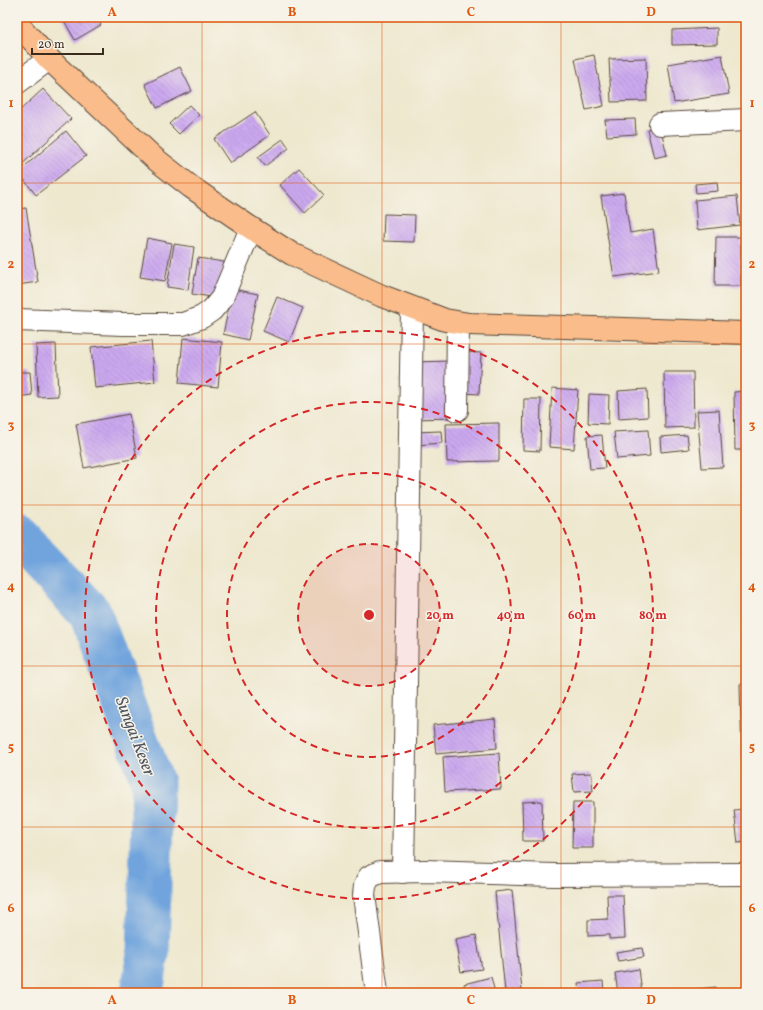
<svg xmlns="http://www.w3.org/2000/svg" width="763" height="1010" viewBox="0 0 763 1010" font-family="Vollkorn,serif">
<defs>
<pattern id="building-back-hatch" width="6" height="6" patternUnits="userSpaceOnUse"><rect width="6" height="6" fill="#cca9f0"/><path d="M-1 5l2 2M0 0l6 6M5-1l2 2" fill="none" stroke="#a78ac2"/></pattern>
</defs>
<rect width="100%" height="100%" fill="#f7f3e8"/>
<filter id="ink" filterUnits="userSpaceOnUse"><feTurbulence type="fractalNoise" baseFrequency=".025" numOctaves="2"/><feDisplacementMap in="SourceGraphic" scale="8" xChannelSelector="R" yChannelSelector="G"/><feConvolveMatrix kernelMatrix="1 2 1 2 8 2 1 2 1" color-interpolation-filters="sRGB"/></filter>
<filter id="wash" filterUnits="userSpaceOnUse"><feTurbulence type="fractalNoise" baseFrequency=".012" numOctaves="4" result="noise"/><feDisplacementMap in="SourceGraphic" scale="16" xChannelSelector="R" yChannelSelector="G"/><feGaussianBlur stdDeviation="0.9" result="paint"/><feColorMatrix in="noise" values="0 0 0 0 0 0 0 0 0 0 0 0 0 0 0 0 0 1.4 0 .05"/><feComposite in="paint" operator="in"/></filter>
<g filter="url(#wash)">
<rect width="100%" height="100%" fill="#eee8cf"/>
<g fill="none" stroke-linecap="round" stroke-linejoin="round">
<path stroke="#71a4dd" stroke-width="43" d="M17,536L90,613L153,783L148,954L142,993"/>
</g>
<g id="blocks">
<g fill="url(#building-back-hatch)">
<path d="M62,17H97L101,25L75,40Z"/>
<path d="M717,28V44L672,45V30Z"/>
<path d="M594,55L604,106L586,110L575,59Z"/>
<path d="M722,55L729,94L674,103L668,64Z"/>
<path d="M646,58L647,101L611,102L609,59Z"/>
<path d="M180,67L192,91L157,108L145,84Z"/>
<path d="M43,89L71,119L17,169V113Z"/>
<path d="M189,105L199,115L179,134L169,124Z"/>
<path d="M255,112L270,135L230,163L214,139Z"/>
<path d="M635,119L636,134L607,136L605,120Z"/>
<path d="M660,126L667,155L654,158L647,129Z"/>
<path d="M66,131L86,156L36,195L18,172Z"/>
<path d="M283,139L289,148L265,166L258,157Z"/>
<path d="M299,168L324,195L305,213L280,185Z"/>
<path d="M717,182L718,191L696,193L695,184Z"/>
<path d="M624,193L630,233L653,229L659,271L614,277L601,196Z"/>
<path d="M737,196L740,225L697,230L695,200Z"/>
<path d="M26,208L38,282L17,285V209Z"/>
<path d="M384,214L415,215L414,242L383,241Z"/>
<path d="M716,237H741V286H715Z"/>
<path d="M147,238L172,243L165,281L140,277Z"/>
<path d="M174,244L194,247L188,290L167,287Z"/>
<path d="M198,258L224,262L218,298L192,294Z"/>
<path d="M233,289L258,294L248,340L223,334Z"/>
<path d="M277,297L303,308L289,342L263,331Z"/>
<path d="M183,338L222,342L218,387L179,383Z"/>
<path d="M151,341L155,382L95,388L91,347Z"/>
<path d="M56,344L58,396L38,397L36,345Z"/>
<path d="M464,352L481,353L479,394L462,393Z"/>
<path d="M451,361L452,418L415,419L414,362Z"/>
<path d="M17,372H30L32,395L17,397Z"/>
<path d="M664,372H693L694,427L665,428Z"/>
<path d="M552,388L578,390L574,449L549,447Z"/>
<path d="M647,389L648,417L619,419L618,391Z"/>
<path d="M746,391V450H735L734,392Z"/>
<path d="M589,394L609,395L608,424L588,423Z"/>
<path d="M524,399H541L540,451L523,450Z"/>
<path d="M719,410L723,467L702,468L697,411Z"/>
<path d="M129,414L137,458L84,468L76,424Z"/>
<path d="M499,423V461L447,462L446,424Z"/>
<path d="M648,430L650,456L617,459L614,432Z"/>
<path d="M441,431L442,443L416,445L415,432Z"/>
<path d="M602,435L605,468L590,469L587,436Z"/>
<path d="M687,435L689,449L661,452L660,437Z"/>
<path d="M740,684H746V760H742Z"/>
<path d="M495,719L497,748L436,754L433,725Z"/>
<path d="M499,753L501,789L445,792L443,757Z"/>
<path d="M591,773L593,791L574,792L572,774Z"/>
<path d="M542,801L543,841H523L522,802Z"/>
<path d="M573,802H593V848H572Z"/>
<path d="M746,809V842L738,843L734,810Z"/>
<path d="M512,890L522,991L505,992L495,892Z"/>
<path d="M607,895H623L625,938L609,939V935L588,936V920L608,919Z"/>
<path d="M476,935L482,969L461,972L455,939Z"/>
<path d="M642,948L644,957L618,961L616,952Z"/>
<path d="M639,969L642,993H618L615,973Z"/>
<path d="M491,977L495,993H466L464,984Z"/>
<path d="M603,981L604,993H579L578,983Z"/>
<path d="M716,987L717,993H689V990Z"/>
</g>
</g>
</g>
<g filter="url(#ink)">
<use href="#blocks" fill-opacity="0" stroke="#564639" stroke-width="1"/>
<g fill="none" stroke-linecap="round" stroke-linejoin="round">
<defs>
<g id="street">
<path d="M17,83L49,59"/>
<path d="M660,124L746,120"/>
<path d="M17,320L123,324H183L202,317L212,310L222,298L251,228"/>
<path d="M457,410L458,323"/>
<path d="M403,872L412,308"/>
<path d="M377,993L364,895L365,886L369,877L380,872L425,871L554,875L746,874"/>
</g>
<path id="highway" d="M17,23L49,59L154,158L191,187L251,228L292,254L382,296L445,320L469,324L746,333"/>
</defs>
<use href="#street" stroke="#564639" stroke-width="24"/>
<use href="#highway" stroke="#564639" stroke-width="24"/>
<use href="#street" stroke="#fff" stroke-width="22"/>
<use href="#highway" stroke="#f9bc8a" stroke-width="22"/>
</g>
</g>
<path fill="none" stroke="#df570d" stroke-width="1" stroke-opacity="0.55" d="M202,17V993M382,17V993M561,17V993M17,183H746M17,344H746M17,505H746M17,666H746M17,827H746"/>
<circle cx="369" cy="615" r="71" fill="#d62828" fill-opacity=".12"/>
<g fill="none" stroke="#d62828" stroke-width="2" stroke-dasharray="7 5">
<circle cx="369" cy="615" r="71"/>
<circle cx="369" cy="615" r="142"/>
<circle cx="369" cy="615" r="213"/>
<circle cx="369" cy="615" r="284"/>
</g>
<g text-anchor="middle" stroke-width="3" stroke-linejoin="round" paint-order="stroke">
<g font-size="17" font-style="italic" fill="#4e5561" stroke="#f7f3e8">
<text transform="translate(136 736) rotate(69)" y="6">Sungai Keser</text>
</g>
</g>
<circle cx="369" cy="615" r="6" fill="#d62828" stroke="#f7f3e8" stroke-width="2"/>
<g font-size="12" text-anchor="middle" font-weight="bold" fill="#d62828" stroke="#f7f3e8" stroke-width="3" stroke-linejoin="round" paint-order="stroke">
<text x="440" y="619">20 m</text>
<text x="511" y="619">40 m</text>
<text x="582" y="619">60 m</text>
<text x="653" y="619">80 m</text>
</g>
<rect width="763" height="1010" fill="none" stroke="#f7f3e8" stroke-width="44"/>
<path d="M32 48v6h71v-6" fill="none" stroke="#3b2a1e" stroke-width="2"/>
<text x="38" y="48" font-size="12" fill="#3b2a1e" stroke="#f7f3e8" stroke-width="3" paint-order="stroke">20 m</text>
<rect x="22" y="22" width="719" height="966" fill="none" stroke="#df570d" stroke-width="1.5"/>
<g font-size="13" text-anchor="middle" font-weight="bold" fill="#df570d">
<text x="112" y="16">A</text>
<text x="292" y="16">B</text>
<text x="471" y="16">C</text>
<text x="651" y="16">D</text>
<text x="11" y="107">1</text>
<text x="752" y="107">1</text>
<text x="11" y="268">2</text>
<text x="752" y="268">2</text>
<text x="11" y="429">3</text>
<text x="752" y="429">3</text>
<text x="11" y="590">4</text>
<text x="752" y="590">4</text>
<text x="11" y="751">5</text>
<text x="752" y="751">5</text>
<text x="11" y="912">6</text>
<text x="752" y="912">6</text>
<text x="112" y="1004">A</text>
<text x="292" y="1004">B</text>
<text x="471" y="1004">C</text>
<text x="651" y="1004">D</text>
</g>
</svg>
